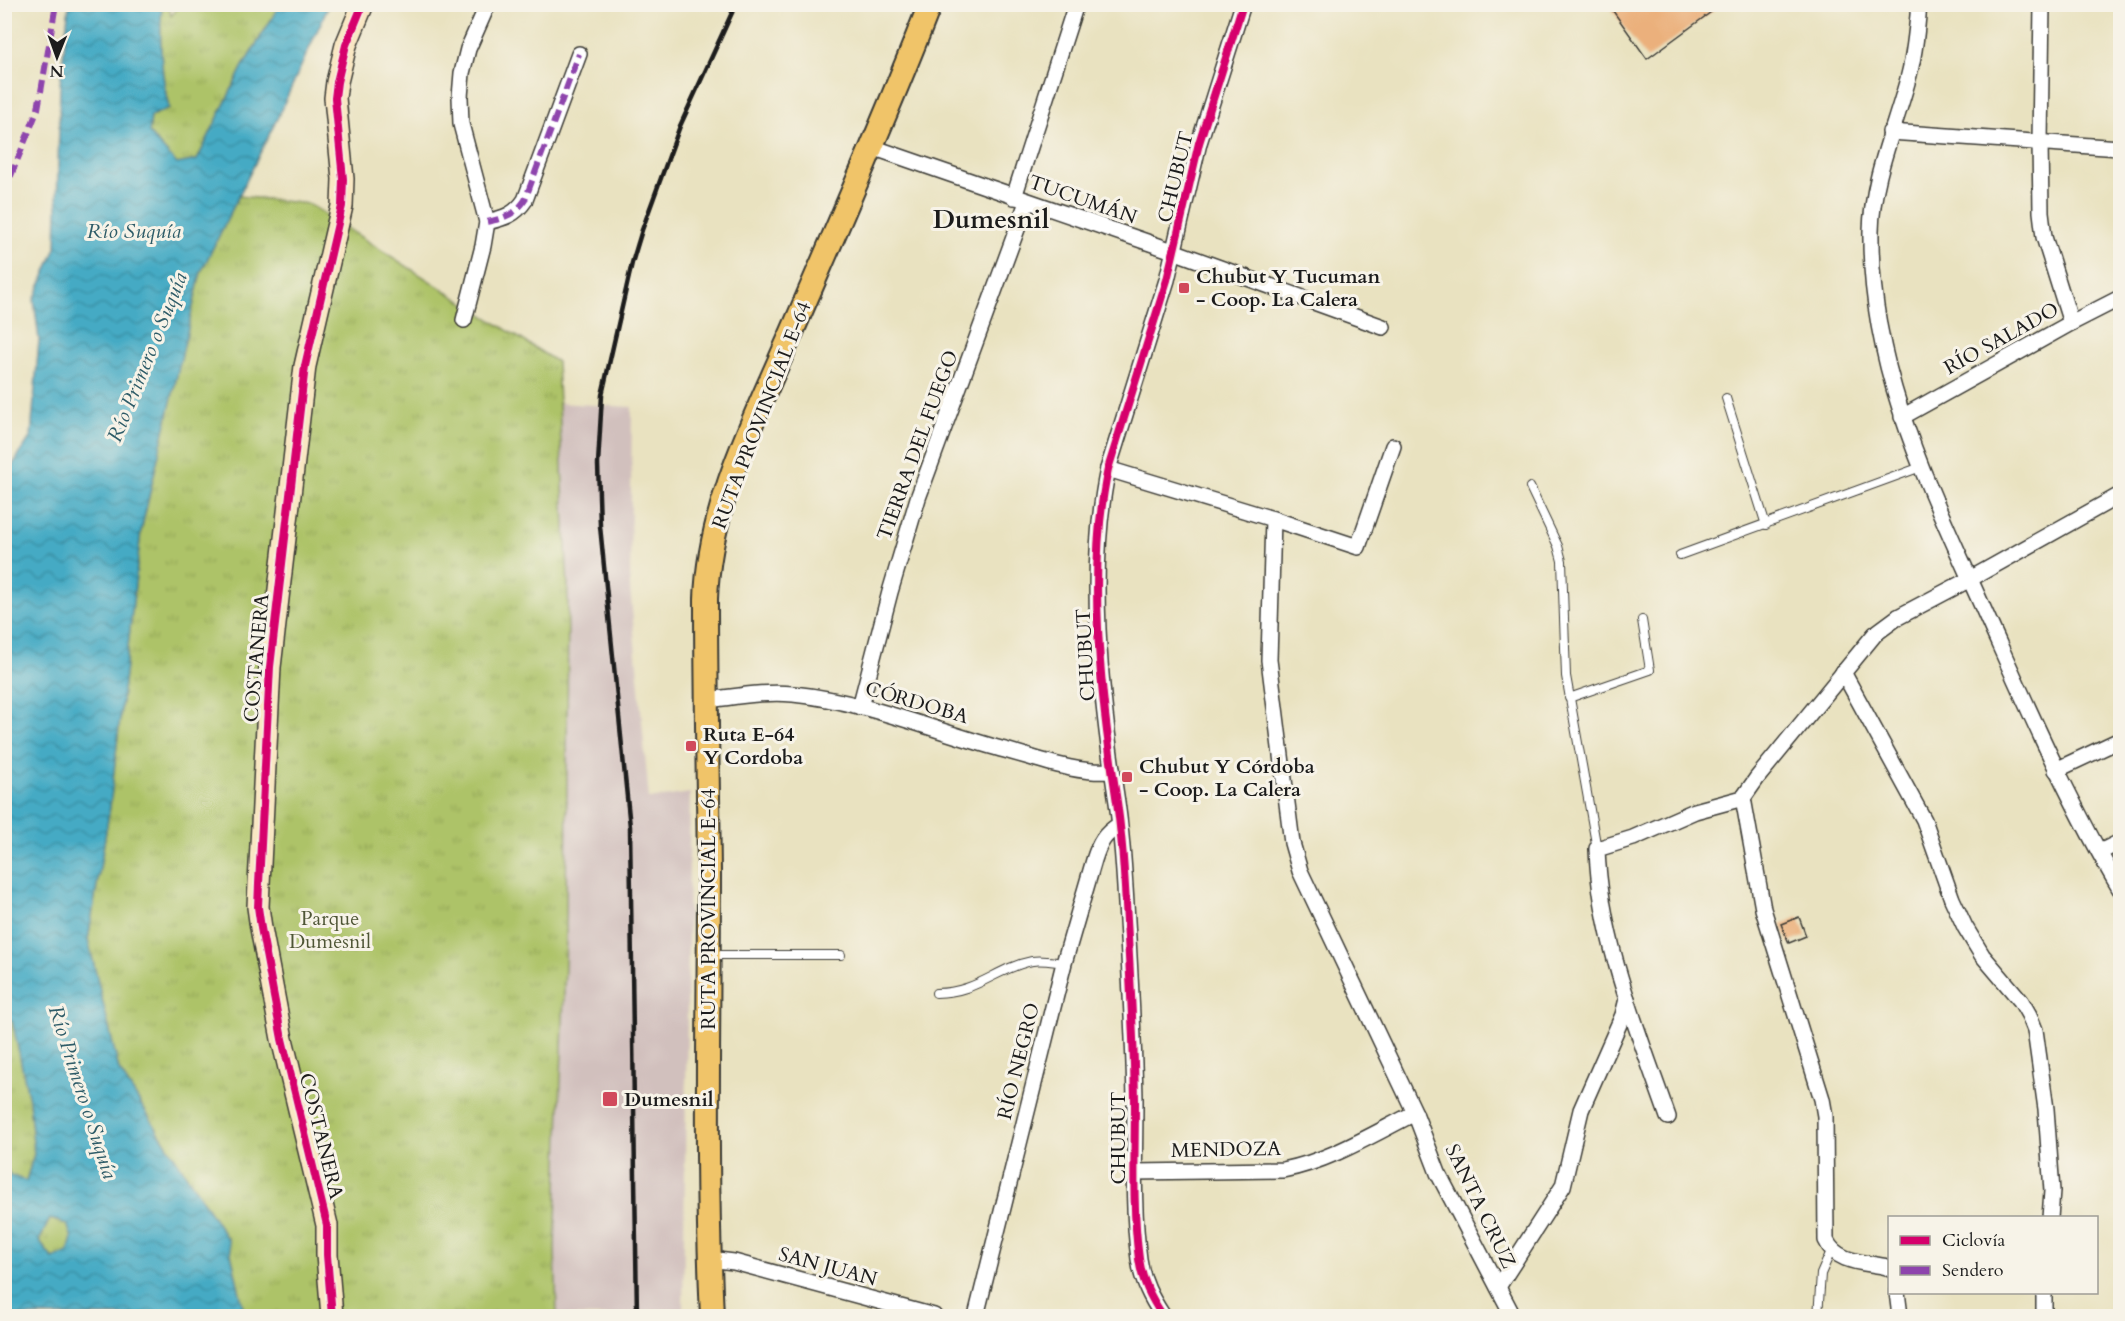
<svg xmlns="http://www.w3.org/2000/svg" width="2125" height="1321" viewBox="0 0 2125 1321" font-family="Cardo,serif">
<defs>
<pattern id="grass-tufts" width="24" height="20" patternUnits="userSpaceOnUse" patternTransform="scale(1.5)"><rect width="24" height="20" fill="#adc367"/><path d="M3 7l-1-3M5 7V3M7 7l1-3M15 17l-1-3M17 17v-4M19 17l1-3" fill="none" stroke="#94a759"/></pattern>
<pattern id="water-waves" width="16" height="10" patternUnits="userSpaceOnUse" patternTransform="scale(1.5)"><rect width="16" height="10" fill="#44aac4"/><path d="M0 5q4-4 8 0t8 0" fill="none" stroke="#388a9e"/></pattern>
</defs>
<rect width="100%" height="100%" fill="#f7f3e8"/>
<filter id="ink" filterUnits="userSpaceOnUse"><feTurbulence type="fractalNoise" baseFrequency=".0167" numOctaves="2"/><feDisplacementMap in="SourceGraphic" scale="12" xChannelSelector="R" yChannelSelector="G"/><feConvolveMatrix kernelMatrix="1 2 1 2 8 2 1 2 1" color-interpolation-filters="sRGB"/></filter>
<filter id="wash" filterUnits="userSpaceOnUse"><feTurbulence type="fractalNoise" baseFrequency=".008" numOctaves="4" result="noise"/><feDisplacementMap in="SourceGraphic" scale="24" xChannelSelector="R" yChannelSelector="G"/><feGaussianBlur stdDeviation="1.35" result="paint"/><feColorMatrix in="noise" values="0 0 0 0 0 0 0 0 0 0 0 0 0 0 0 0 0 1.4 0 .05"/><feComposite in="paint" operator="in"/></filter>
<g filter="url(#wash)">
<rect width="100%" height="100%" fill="#e9e2c0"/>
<path fill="#d1c0bd" d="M351,392L632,407L630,587L649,799L690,793L683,1316H353Z"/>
<g fill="url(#grass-tufts)" stroke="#647042" stroke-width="1.5">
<path d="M162,5H169L171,16L180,5H280L243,66L197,160L177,164L149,133L151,116L169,108C161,74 159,39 162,5Z"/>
<path d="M239,196L309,204L557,362L568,588L566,936L555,1249L557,1316H245L228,1240L119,1070L88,940L110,807L141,531L201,272Z"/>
<path d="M12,1019L29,1100L34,1154L26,1181L10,1175L5,1165L4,1022Z"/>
<path d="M50,1219L68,1224L72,1238L69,1252L53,1259L39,1241Z"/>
</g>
<path fill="url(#water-waves)" stroke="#306370" stroke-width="1.5" fill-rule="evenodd" d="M69,5H162C159,39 161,75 169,108L151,116L149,133L177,164L197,160L243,66L280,5H329L277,119L201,272L141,531L110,807L88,940L119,1070L228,1240L245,1316H5V1165L10,1175L26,1181L34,1154L29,1100L12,1020L4,1022L5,486L8,472L31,436L39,340L34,300L56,248L60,84ZM50,1219L67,1224L72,1238L68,1252L53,1259L39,1241Z"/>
<g id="blocks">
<g fill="#ebb07c">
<path d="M1608,4H1722L1647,59Z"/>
<path d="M1799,917L1806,936L1789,943L1781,924Z"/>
</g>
</g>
</g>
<g filter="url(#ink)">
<use href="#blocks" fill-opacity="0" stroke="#3b3a35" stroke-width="1.5"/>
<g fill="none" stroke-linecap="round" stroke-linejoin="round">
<defs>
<g id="lane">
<path d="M1726,398L1766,525"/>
<path d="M1530,487L1558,546L1562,561L1566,676L1597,849"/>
<path d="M1680,555L1921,467"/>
<path d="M1569,698L1650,670L1642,620"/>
<path d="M712,955H841"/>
<path d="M936,993C977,993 996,968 1032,961C1042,959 1054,962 1064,963"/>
<path d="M1818,1316L1821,1274L1831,1251"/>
</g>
<g id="street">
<path d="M1919,4C1917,28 1915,52 1909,75C1896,126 1872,177 1871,231C1869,375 1934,497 1991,626C2031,715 2070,804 2120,889"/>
<path d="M2042,4L2040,142L2041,212L2044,237L2071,323"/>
<path d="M1890,132L2120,148"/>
<path d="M872,147L1173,251L1383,327"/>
<path d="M1014,197L1076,4"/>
<path d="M487,222C504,218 515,215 525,200L579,54"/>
<path d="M464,320L483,246L487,222L461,124L460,97L462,73L468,49L488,4"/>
<path d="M1902,417L2071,323L2120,298"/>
<path d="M1108,469L1273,519L1269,660L1292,843L1300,871L1415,1113L1438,1173L1513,1316"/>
<path d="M1273,519L1358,547L1393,446"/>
<path d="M1843,672L1924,820L1952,899L1965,927L1982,955L2021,1001L2029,1015L2035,1030L2046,1109L2052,1191L2050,1218"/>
<path d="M707,700C735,697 765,691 793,694C864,701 932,730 1001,749C1037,758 1074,774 1112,771"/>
<path d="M860,707L890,592L918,498L1027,202"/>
<path d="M2056,770L2120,740"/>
<path d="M1743,798L1763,909L1822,1099L1825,1116L1826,1240C1836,1263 1864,1262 1887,1267L1890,1269"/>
<path d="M2100,852L2120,842"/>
<path d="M1668,1117C1638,1031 1600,940 1597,849L1633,838L1695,811L1743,798L1757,778L1875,634L1898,617L1970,579L2120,495"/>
<path d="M1134,1172L1283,1170C1330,1161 1373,1134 1415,1113"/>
<path d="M709,1259L734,1262L934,1316"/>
<path d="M1498,1287L1563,1186L1581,1110L1623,1015L1627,999"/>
<path d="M1897,1292L1900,1316"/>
<path d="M976,1316L1064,963L1094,860C1099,844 1104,834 1119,825"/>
<path d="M1163,1316C1151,1298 1142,1281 1139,1259C1132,1206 1135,1153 1135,1100C1134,1046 1131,992 1128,938C1125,888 1123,838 1115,789C1100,690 1087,568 1108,469L1167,280L1199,143L1243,4"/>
<path d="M2044,1316V1292"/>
</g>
<path id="secondary" d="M332,1316L327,1255V1225L282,1039L261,928L258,907L259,884L270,667L305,366L342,206L343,179L335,98L337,82L346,45L363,4"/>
<path id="primary" d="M712,1316C705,1168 709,1020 709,872C708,781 706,690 706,599C709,505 755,417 792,332C839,223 887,115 930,4"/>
</defs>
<use href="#lane" stroke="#3b3a35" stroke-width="10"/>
<use href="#street" stroke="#3b3a35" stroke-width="18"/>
<use href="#secondary" stroke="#3b3a35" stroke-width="24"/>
<use href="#primary" stroke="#3b3a35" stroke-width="26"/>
<use href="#lane" stroke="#fff" stroke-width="8"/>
<use href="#street" stroke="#fff" stroke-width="15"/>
<use href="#secondary" stroke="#f9e7c3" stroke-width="21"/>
<use href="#primary" stroke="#f0c469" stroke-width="22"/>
<path stroke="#1c1c1c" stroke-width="4.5" d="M637,1316L630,827L600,526L598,464L602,395L632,263L642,230L680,126L736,4"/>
<g stroke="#8e44ad" stroke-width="6" stroke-dasharray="12 6" stroke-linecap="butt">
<path d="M4,193L38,109L56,4"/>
<path d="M487,222C504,218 515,215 525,200L579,54"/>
</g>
<defs>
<g id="cycleway">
<path d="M332,1316L327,1255V1225L282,1039L261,928L258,907L259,884L270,667L305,366L342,206L343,179L335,98L337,82L346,45L363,4"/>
<path d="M1163,1316C1151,1298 1142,1281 1139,1259C1132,1206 1135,1153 1135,1100C1134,1046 1131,992 1128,938C1125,888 1123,838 1115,789C1100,690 1087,568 1108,469L1167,280L1199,143L1243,4"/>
</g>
</defs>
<use href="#cycleway" stroke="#f7f3e8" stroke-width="11"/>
<use href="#cycleway" stroke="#d6006c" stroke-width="8"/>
</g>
</g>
<g fill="#d1495b" stroke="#f7f3e8" stroke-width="2">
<rect x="1178" y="282" width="12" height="12" rx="3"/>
<rect x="685" y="740" width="12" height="12" rx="3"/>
<rect x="1121" y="771" width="12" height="12" rx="3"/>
<rect x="602" y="1091" width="16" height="16" rx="3"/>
</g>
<g text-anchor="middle" stroke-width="6" stroke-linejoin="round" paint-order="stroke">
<g font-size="20" fill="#1c1c1c" stroke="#f7f3e8">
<text transform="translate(1175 177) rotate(-76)" y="7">CHUBUT</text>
<text transform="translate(1083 199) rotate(19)" y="7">TUCUMÁN</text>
<text transform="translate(2001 338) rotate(-29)" y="7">RÍO SALADO</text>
<text transform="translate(761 415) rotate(-69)" y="7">RUTA PROVINCIAL E-64</text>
<text transform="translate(917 445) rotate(-70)" y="7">TIERRA DEL FUEGO</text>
<text transform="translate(1085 655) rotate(-93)" y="7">CHUBUT</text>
<text transform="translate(256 658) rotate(-85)" y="7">COSTANERA</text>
<text transform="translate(917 702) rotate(16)" y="7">CÓRDOBA</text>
<text transform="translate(708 909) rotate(-90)" y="7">RUTA PROVINCIAL E-64</text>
<text transform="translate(1018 1061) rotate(-76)" y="7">RÍO NEGRO</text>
<text transform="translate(322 1136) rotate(76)" y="7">COSTANERA</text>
<text transform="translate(1118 1138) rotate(-90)" y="7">CHUBUT</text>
<text transform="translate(1226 1149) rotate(-1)" y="7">MENDOZA</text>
<text transform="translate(1481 1206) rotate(64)" y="7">SANTA CRUZ</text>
<text transform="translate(828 1266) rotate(15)" y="7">SAN JUAN</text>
</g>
<g font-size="20" font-weight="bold" fill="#1c1c1c" stroke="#f7f3e8" text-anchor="start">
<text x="1196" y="283">Chubut Y Tucuman<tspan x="1196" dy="23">- Coop. La Calera</tspan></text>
<text x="703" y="741">Ruta E-64<tspan x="703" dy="23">Y Cordoba</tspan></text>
<text x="1139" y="773">Chubut Y Córdoba<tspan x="1139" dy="23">- Coop. La Calera</tspan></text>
<text x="624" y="1106">Dumesnil</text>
</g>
<g font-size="20" fill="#4f5636" stroke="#f7f3e8">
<text x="330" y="925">Parque<tspan x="330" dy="23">Dumesnil</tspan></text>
</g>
<g font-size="21" font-style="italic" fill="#2e5c68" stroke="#f7f3e8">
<text x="134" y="238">Río Suquía</text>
<text transform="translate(147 357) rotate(-68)" y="7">Río Primero o Suquía</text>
<text transform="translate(83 1092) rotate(72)" y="7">Río Primero o Suquía</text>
</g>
<g font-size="26" font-weight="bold" fill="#1c1c1c" stroke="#f7f3e8">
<text x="991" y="228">Dumesnil</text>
</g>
</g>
<rect width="2125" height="1321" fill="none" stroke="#f7f3e8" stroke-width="24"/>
<rect x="1888" y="1216" width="210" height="78" fill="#f7f3e8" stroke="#9f9d96" stroke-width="1.5"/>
<rect x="1900" y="1236" width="30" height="9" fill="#d6006c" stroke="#9f9d96" stroke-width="1.5"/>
<text x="1942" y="1246" font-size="18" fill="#1c1c1c">Ciclovía</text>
<rect x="1900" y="1266" width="30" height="9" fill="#8e44ad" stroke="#9f9d96" stroke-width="1.5"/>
<text x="1942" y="1276" font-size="18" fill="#1c1c1c">Sendero</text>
<g transform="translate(57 57) rotate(181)" stroke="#f7f3e8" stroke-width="4.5" paint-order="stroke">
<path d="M0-4.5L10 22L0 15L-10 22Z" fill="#1c1c1c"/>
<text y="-9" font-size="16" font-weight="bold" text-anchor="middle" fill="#1c1c1c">N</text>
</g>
</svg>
